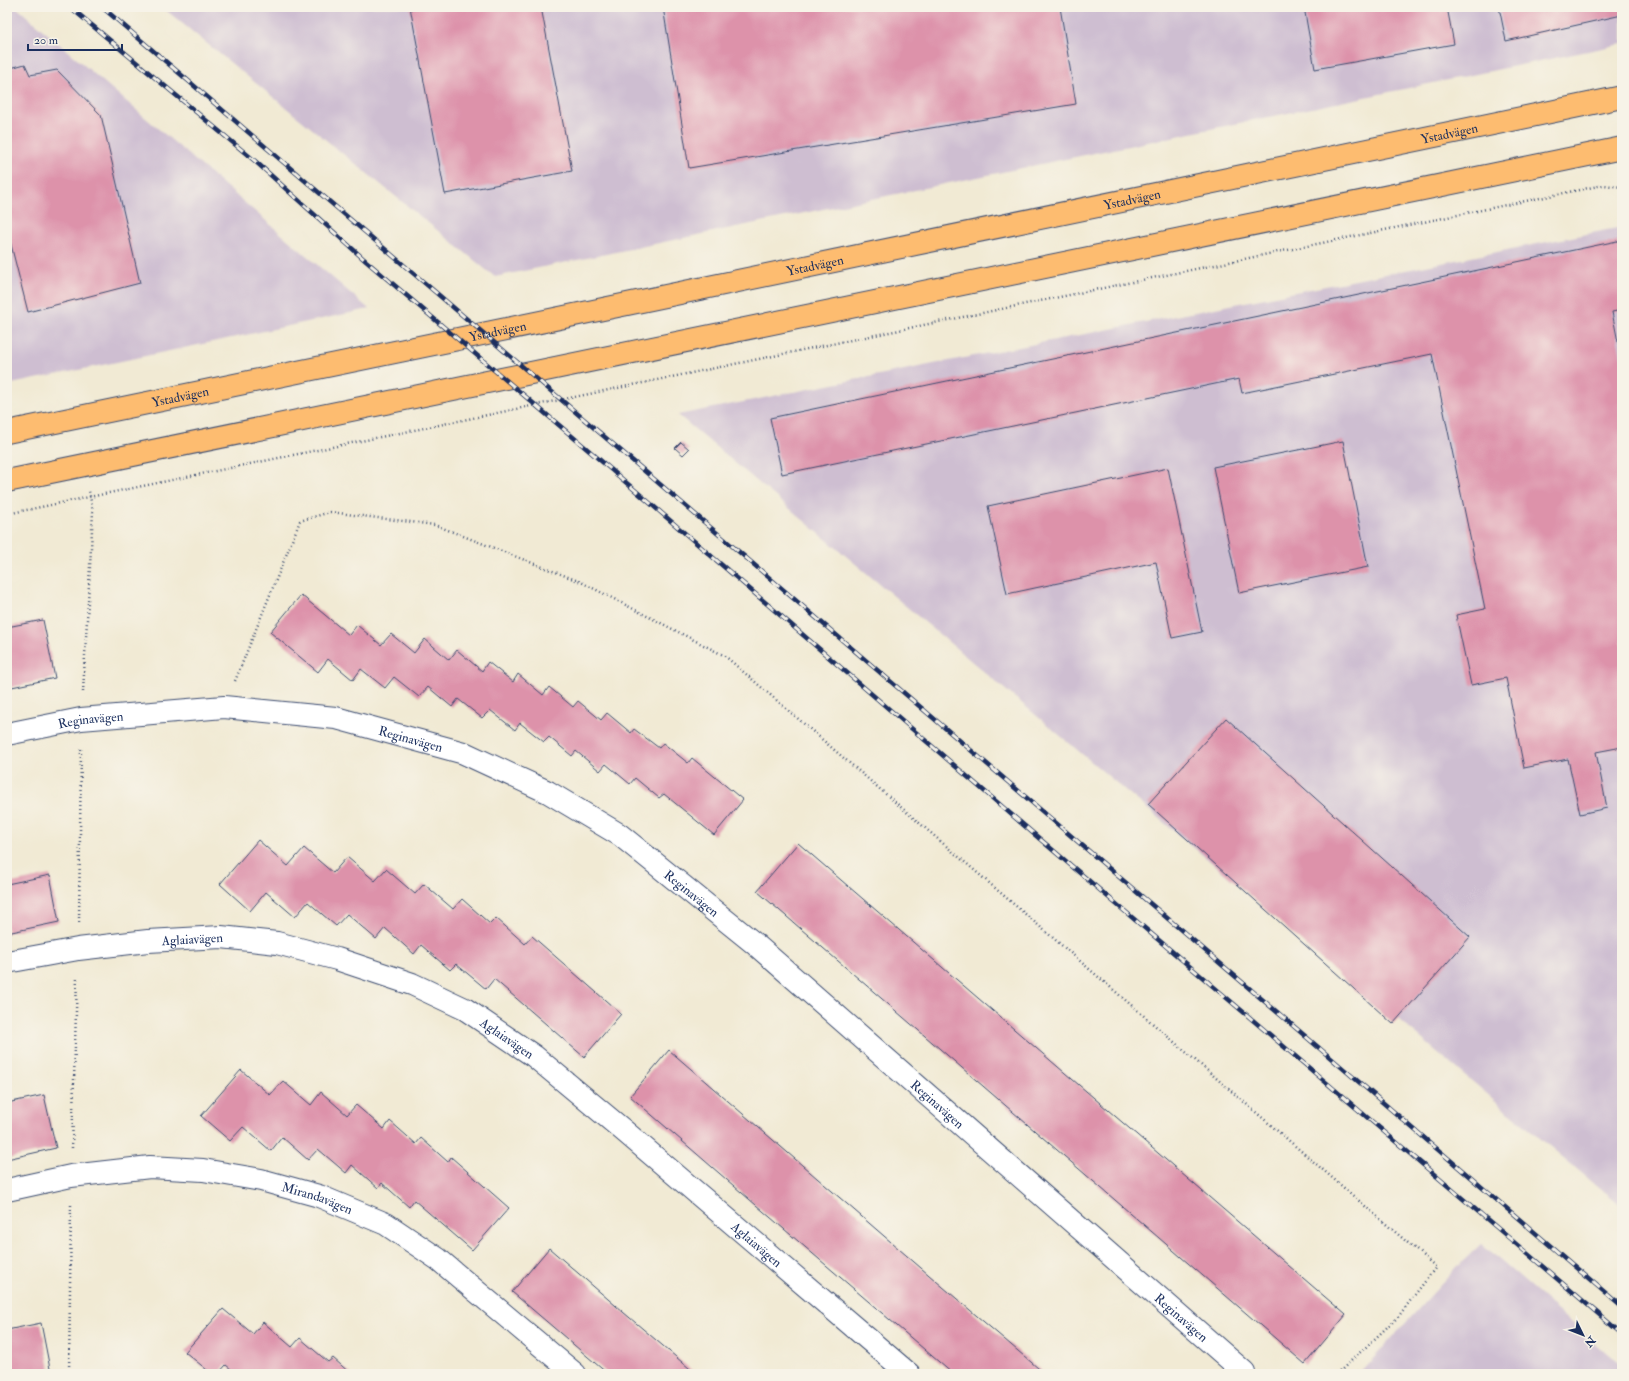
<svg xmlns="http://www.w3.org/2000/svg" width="1629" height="1381" viewBox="0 0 1629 1381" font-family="'IM FELL Double Pica',serif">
<rect width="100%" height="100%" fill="#f7f3e8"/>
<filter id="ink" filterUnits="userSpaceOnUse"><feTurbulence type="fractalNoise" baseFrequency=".025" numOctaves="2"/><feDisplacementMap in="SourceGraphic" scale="8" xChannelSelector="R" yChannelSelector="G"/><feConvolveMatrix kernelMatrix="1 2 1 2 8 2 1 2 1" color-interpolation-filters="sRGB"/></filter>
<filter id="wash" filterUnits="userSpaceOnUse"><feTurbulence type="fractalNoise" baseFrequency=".012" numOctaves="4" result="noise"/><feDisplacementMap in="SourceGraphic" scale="16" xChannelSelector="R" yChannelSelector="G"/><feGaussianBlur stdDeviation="0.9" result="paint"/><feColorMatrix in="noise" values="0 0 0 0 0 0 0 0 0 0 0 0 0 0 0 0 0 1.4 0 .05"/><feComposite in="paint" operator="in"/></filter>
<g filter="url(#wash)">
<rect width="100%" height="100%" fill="#f1ead4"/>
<g fill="#cebed1">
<path d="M7,7H16L369,309L7,385Z"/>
<path d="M162,7H1622V44L495,277Z"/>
<path d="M1622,227V1207L678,415Z"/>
<path d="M1481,1244L1622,1366V1374H1359L1456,1268Z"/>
</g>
<g id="blocks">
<g fill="#dd92aa">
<path d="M410,7H541L572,171L445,194Z"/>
<path d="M663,7H1060L1076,104L689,168Z"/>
<path d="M1304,7H1447L1454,44L1315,69Z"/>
<path d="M1499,7H1622V15L1506,41Z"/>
<path d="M25,64L30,75L57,70L101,115L140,283L28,312L7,229V69Z"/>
<path d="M1622,240V310L1612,312L1622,362V747L1596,752L1607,808L1580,814L1568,759L1524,768L1506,678L1471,685L1456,615L1485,609L1432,354L1242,393L1239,379L782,474L770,418Z"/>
<path d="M1343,441L1368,567L1239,593L1213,467Z"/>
<path d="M681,442L689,449L683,455L675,448Z"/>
<path d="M1168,468L1202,632L1172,638L1156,562L1007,594L988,506Z"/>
<path d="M301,595L349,635L357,625L381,645L391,634L414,653L425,639L449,660L457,650L482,671L488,662L513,682L518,674L543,695L549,687L573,707L578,701L601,720L607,713L631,733L634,729L659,748L663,743L688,763L692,758L743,800L714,835L664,794L659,798L635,778L630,784L606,764L600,771L576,751L572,756L549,737L544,742L520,723L515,730L490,710L482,718L458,699L452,707L428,687L419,697L394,677L385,688L361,669L353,680L328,659L318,672L270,632Z"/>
<path d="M43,620L55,678L7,688V627Z"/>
<path d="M1226,718L1470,937L1393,1024L1148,804Z"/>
<path d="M258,840L288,866L304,848L333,873L347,857L375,881L386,869L415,894L424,884L453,909L462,899L490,924L496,918L525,944L532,936L621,1014L584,1057L494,979L486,989L456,964L450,970L421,945L414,954L385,928L376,939L347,914L336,926L308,902L295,917L266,892L250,911L220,884Z"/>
<path d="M798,843L1346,1315L1305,1364L757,891Z"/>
<path d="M50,875L59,922L7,933V884Z"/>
<path d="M669,1050L936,1281L1045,1374H953L749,1199L630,1096Z"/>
<path d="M241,1070L270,1095L283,1081L311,1105L321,1092L347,1115L356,1105L384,1129L390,1121L416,1144L421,1138L448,1162L451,1157L509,1208L472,1250L414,1200L409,1207L382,1183L378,1188L352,1165L346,1173L318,1149L308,1160L282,1137L271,1151L243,1127L230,1141L201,1116Z"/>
<path d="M44,1095L56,1148L7,1159V1103Z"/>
<path d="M549,1248L623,1312L696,1374H608L512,1292Z"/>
<path d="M223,1309L253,1334L263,1322L292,1347L300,1338L328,1362L333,1358L351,1374H237L226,1365L218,1374H212L185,1352Z"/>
<path d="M41,1323L51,1374H7V1330Z"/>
</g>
</g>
</g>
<g filter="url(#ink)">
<use href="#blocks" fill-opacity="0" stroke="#3b4b70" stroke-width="1"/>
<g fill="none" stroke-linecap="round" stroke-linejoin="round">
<defs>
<g id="minor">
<path id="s1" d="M7,734L81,719L224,707L336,718L464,753L548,792L620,835L755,944L1244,1372V1374"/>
<path id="s2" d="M7,962L78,949L148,941L221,937L277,943L337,959L412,984L465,1009L534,1056L623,1130L909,1374"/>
<path id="s3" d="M7,1190L71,1176L150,1167L203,1170L261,1180L319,1196L386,1224L438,1259L575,1374"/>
</g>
<g id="major">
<path id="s4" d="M7,432L603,309L1622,97"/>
<path d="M7,481L1622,148"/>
</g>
</defs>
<use href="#minor" stroke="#3b4b70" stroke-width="24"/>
<use href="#major" stroke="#3b4b70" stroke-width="24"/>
<g stroke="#3b4b70" stroke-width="2.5" stroke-dasharray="1 3" stroke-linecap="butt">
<path d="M7,514L1603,185L1622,187"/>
<path d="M235,681L300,521L330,512L435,525L581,582L725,656L1436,1267L1398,1317L1337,1374"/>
<path d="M83,692L93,512L89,491"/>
<path d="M79,922L81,747"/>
<path d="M72,1148L77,977"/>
<path d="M69,1374L71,1205"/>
</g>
<use href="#minor" stroke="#fff" stroke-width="22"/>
<use href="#major" stroke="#fdbc70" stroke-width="22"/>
<defs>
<g id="rail">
<path d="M70,7L255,161L366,261L593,454L1034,834L1622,1334"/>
<path d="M102,7L1622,1307"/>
</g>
</defs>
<use href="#rail" stroke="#1b2f5e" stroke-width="4.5"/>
<use href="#rail" stroke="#f7f3e8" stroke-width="3" stroke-dasharray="9" stroke-linecap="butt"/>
</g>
</g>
<g text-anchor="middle" stroke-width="3" stroke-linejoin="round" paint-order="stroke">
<g font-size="13" fill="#1b2f5e" stroke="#f7f3e8">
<text dy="5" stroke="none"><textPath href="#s4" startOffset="1473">Ystadvägen</textPath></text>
<text dy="5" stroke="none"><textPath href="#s4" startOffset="1149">Ystadvägen</textPath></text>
<text dy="5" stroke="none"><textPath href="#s4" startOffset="825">Ystadvägen</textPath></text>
<text dy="5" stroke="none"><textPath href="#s4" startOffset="501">Ystadvägen</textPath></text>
<text dy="5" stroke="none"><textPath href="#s4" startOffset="177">Ystadvägen</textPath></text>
<text dy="5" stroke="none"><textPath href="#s1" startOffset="85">Reginavägen</textPath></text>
<text dy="5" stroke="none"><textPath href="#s1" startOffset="409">Reginavägen</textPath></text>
<text dy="5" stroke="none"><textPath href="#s1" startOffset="733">Reginavägen</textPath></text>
<text dy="5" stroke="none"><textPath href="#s2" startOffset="187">Aglaiavägen</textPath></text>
<text dy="5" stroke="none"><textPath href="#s2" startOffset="523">Aglaiavägen</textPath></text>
<text dy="5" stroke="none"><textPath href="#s1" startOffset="1057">Reginavägen</textPath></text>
<text dy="5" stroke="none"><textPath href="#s3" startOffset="316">Mirandavägen</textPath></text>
<text dy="5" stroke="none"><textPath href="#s2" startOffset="847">Aglaiavägen</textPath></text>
<text dy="5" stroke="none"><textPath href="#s1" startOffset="1381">Reginavägen</textPath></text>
</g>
</g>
<rect width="1629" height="1381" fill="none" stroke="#f7f3e8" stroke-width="24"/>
<g transform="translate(1583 1335) rotate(133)" stroke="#f7f3e8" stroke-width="3" paint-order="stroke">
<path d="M0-3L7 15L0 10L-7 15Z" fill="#1b2f5e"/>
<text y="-6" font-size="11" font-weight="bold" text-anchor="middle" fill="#1b2f5e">N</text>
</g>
<path d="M28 44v6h94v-6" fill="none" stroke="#1b2f5e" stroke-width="2"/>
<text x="34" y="44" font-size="12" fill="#1b2f5e" stroke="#f7f3e8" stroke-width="3" paint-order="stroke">20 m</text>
</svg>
